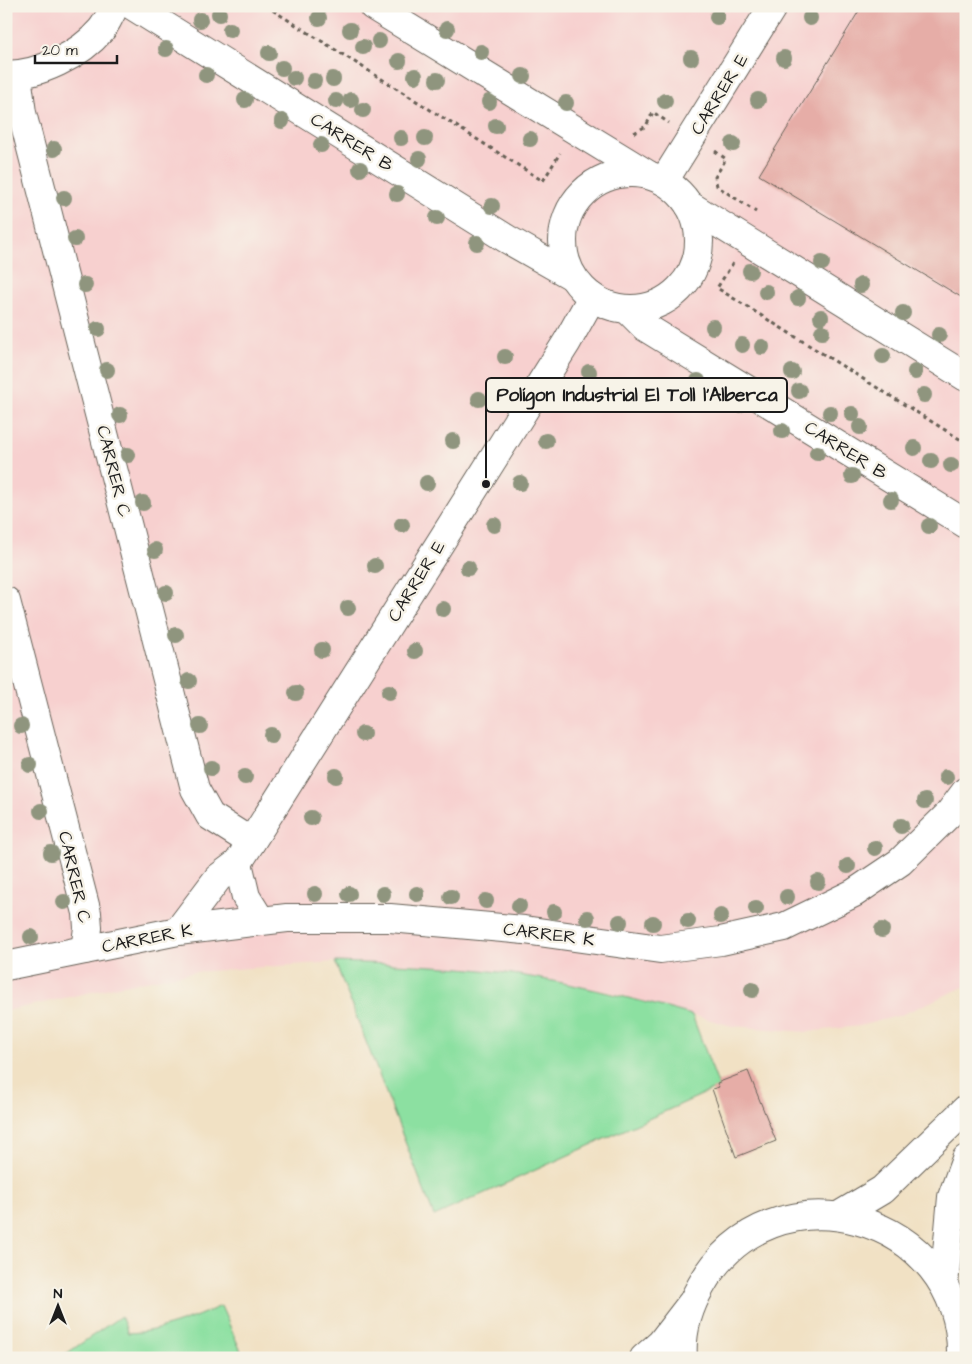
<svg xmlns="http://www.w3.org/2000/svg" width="972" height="1364" viewBox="0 0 972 1364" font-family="'Architects Daughter',sans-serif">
<rect width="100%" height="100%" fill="#f7f3e8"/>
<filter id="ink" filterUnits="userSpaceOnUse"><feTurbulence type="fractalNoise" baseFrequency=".02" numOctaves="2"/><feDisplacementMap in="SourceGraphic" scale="10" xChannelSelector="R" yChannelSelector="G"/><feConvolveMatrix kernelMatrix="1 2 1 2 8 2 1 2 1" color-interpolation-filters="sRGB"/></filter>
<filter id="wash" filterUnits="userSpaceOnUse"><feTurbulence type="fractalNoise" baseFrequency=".0096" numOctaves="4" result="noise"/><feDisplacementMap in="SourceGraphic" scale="20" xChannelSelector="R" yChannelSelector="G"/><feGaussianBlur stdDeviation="1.12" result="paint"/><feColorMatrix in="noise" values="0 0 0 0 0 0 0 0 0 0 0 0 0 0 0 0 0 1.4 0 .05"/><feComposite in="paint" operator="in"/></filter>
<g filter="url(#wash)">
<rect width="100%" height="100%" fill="#f1e1c4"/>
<path fill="#f7d0cf" d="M6,6H966V986L901,1015L860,1026L806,1032L732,1026L610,992L498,972L412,964L335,962L194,972L119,986L6,1011Z"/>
<g fill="#8ce0a1" stroke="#547e5e">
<path d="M335,962C390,964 444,965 499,972C564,981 628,997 692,1015L719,1087L434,1216Z"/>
<path d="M221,1306L244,1358H60L121,1316L128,1333C160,1332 191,1319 221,1306Z"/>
</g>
<g id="blocks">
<g fill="#e6ada7">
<path d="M862,6H966V300L759,175Z"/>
<path d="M748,1071L776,1141L736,1157L712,1089L719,1087L717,1083Z"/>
</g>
</g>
</g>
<g filter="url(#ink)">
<use href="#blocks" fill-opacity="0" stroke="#676157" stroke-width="1"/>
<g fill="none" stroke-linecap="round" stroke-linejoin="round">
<defs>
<g id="minor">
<path d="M133,6L507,239L572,276"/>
<path d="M373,6L647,174"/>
<path d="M6,75C39,75 80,55 101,30C107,23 110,14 115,6"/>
<path d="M17,75L22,113L195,789L210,816L251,842"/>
<circle cx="631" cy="241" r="68"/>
<path d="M664,181L773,6"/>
<path d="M689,205L966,377"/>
<path d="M627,309L645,327L966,524"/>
<path d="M6,601L87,913L88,928L85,950"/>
<path d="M238,863L246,897L261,921"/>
<path d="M178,931L218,878L238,863L567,342L592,297"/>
<path d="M6,966L178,931L287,918H390L524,930L660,949L721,941L784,927L854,893L900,862L948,815L966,791"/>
</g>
<g id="secondary">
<path d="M840,1215L882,1190L966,1109"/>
<path d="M944,1285L952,1197L966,1159"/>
<path d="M683,1358C681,1333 689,1307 701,1286C771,1160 965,1214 961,1358"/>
</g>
<path id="motorway" d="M644,1358L661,1343L691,1304"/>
</defs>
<use href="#minor" stroke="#676157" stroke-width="30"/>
<use href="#secondary" stroke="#676157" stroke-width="30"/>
<use href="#motorway" stroke="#676157" stroke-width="30"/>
<g stroke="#676157" stroke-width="3" stroke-dasharray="4 4" stroke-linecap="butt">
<path d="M266,6L543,181L560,153"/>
<path d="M634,133L646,126L653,112L669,123"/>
<path d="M715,151L726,159L715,177L717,186L756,212"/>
<path d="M733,263L717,288L966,443"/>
</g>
<use href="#minor" stroke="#fff" stroke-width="28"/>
<use href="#secondary" stroke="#fff" stroke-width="28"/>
<use href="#motorway" stroke="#fff" stroke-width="28"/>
</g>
<g fill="#8f957e">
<circle cx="219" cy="14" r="8"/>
<circle cx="717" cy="17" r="8"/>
<circle cx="319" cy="18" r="8"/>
<circle cx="810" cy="18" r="8"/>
<circle cx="200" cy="20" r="8"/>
<circle cx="447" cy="29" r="8"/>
<circle cx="230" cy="30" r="8"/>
<circle cx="350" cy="30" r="8"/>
<circle cx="379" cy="41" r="8"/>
<circle cx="363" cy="47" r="8"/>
<circle cx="166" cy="49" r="8"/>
<circle cx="481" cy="52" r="8"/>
<circle cx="269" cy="53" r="8"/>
<circle cx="691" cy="58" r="8"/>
<circle cx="784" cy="58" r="8"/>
<circle cx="399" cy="61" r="8"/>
<circle cx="282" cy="68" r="8"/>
<circle cx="206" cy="75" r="8"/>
<circle cx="415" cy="76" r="8"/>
<circle cx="523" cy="76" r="8"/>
<circle cx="294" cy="78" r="8"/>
<circle cx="333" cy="79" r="8"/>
<circle cx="437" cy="80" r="8"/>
<circle cx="314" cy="81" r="8"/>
<circle cx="245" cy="100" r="8"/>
<circle cx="351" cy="100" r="8"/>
<circle cx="758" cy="100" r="8"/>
<circle cx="336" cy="101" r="8"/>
<circle cx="665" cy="101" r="8"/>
<circle cx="489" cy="102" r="8"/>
<circle cx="566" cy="103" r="8"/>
<circle cx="363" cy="110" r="8"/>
<circle cx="282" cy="121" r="8"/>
<circle cx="496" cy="126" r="8"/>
<circle cx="401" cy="138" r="8"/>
<circle cx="425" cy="138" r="8"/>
<circle cx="530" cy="139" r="8"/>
<circle cx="733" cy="144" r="8"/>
<circle cx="321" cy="145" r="8"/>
<circle cx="54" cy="149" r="8"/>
<circle cx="419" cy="159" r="8"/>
<circle cx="360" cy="169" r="8"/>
<circle cx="397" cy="194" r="8"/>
<circle cx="64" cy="198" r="8"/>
<circle cx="492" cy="206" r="8"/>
<circle cx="437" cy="218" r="8"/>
<circle cx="75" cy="239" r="8"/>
<circle cx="477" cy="243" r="8"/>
<circle cx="822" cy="263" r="8"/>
<circle cx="750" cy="271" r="8"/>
<circle cx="85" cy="285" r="8"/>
<circle cx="861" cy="285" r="8"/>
<circle cx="766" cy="292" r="8"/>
<circle cx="798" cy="298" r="8"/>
<circle cx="903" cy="313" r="8"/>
<circle cx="821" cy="317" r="8"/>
<circle cx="713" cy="327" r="8"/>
<circle cx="98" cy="329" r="8"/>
<circle cx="822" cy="332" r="8"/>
<circle cx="939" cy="335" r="8"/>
<circle cx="742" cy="345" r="8"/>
<circle cx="762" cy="347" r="8"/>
<circle cx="883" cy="356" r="8"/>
<circle cx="505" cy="357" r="8"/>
<circle cx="107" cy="370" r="8"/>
<circle cx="589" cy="372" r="8"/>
<circle cx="792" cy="372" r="8"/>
<circle cx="915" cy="372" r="8"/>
<circle cx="698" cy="381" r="8"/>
<circle cx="799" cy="391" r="8"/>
<circle cx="924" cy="395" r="8"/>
<circle cx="479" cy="399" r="8"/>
<circle cx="739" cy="405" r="8"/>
<circle cx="830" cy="413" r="8"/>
<circle cx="852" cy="414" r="8"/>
<circle cx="120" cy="415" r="8"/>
<circle cx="860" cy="427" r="8"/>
<circle cx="782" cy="431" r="8"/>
<circle cx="453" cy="441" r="8"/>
<circle cx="546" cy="441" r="8"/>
<circle cx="914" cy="448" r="8"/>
<circle cx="817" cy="453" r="8"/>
<circle cx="128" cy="455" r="8"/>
<circle cx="931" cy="461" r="8"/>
<circle cx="951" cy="465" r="8"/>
<circle cx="852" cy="476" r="8"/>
<circle cx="427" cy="483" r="8"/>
<circle cx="520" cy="483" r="8"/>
<circle cx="891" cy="500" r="8"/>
<circle cx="143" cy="503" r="8"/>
<circle cx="402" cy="525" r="8"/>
<circle cx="494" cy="525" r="8"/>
<circle cx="929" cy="526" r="8"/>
<circle cx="155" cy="550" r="8"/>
<circle cx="375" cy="566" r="8"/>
<circle cx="468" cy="568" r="8"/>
<circle cx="166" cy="593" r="8"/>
<circle cx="348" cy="608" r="8"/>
<circle cx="443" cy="609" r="8"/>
<circle cx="176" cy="635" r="8"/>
<circle cx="322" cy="650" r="8"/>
<circle cx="415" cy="651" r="8"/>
<circle cx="189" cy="681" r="8"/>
<circle cx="389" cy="692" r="8"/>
<circle cx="296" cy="693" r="8"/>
<circle cx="21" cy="726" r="8"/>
<circle cx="200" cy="726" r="8"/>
<circle cx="363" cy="734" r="8"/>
<circle cx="271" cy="735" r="8"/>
<circle cx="30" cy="765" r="8"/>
<circle cx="211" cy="768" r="8"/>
<circle cx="336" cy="776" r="8"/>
<circle cx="245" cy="777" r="8"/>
<circle cx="946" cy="777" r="8"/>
<circle cx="925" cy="801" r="8"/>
<circle cx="41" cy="811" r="8"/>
<circle cx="311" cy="818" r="8"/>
<circle cx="901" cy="826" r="8"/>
<circle cx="875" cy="848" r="8"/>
<circle cx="51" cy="853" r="8"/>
<circle cx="848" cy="866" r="8"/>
<circle cx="818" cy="882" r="8"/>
<circle cx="315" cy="894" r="8"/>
<circle cx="349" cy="894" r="8"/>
<circle cx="383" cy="894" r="8"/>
<circle cx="417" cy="894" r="8"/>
<circle cx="451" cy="897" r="8"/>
<circle cx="787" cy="897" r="8"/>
<circle cx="486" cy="901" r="8"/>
<circle cx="64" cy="902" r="8"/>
<circle cx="519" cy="906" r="8"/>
<circle cx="756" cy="908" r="8"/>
<circle cx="554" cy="912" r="8"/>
<circle cx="721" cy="916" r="8"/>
<circle cx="587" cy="918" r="8"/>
<circle cx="688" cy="921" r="8"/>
<circle cx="620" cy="922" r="8"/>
<circle cx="653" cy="923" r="8"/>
<circle cx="882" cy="930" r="8"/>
<circle cx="31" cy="937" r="8"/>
<circle cx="752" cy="990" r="8"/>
</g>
</g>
<g text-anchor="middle" stroke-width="5" stroke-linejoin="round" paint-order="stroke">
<g font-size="18" fill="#1c1c1c" stroke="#f7f3e8">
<text transform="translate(719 94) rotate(-58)" y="6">CARRER E</text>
<text transform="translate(352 142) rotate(32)" y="6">CARRER B</text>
<text transform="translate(846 450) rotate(32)" y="6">CARRER B</text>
<text transform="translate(114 471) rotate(76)" y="6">CARRER C</text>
<text transform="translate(416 581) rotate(-58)" y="6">CARRER E</text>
<text transform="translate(75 877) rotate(77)" y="6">CARRER C</text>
<text transform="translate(549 934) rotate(7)" y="6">CARRER K</text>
<text transform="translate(147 938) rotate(-11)" y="6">CARRER K</text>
</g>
</g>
<path fill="none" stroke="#1c1c1c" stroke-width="2" d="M486 484L486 395"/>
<circle fill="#1c1c1c" stroke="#f7f3e8" stroke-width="2" cx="486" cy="484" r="5"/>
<rect fill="#f7f3e8" stroke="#1c1c1c" stroke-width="2" x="486" y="378" width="301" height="34" rx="5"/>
<g font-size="19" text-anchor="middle" font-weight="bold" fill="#1c1c1c">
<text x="637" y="401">Polígon Industrial El Toll l'Alberca</text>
</g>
<rect width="972" height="1364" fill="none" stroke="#f7f3e8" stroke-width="25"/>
<g transform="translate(58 1306)" stroke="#f7f3e8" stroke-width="4" paint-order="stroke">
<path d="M0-4L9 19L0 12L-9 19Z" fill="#1c1c1c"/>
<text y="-8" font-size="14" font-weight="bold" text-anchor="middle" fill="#1c1c1c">N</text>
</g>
<path d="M35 55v8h82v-8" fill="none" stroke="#1c1c1c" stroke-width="2.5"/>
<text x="42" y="55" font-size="15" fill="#1c1c1c" stroke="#f7f3e8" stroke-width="4" paint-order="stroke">20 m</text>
</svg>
